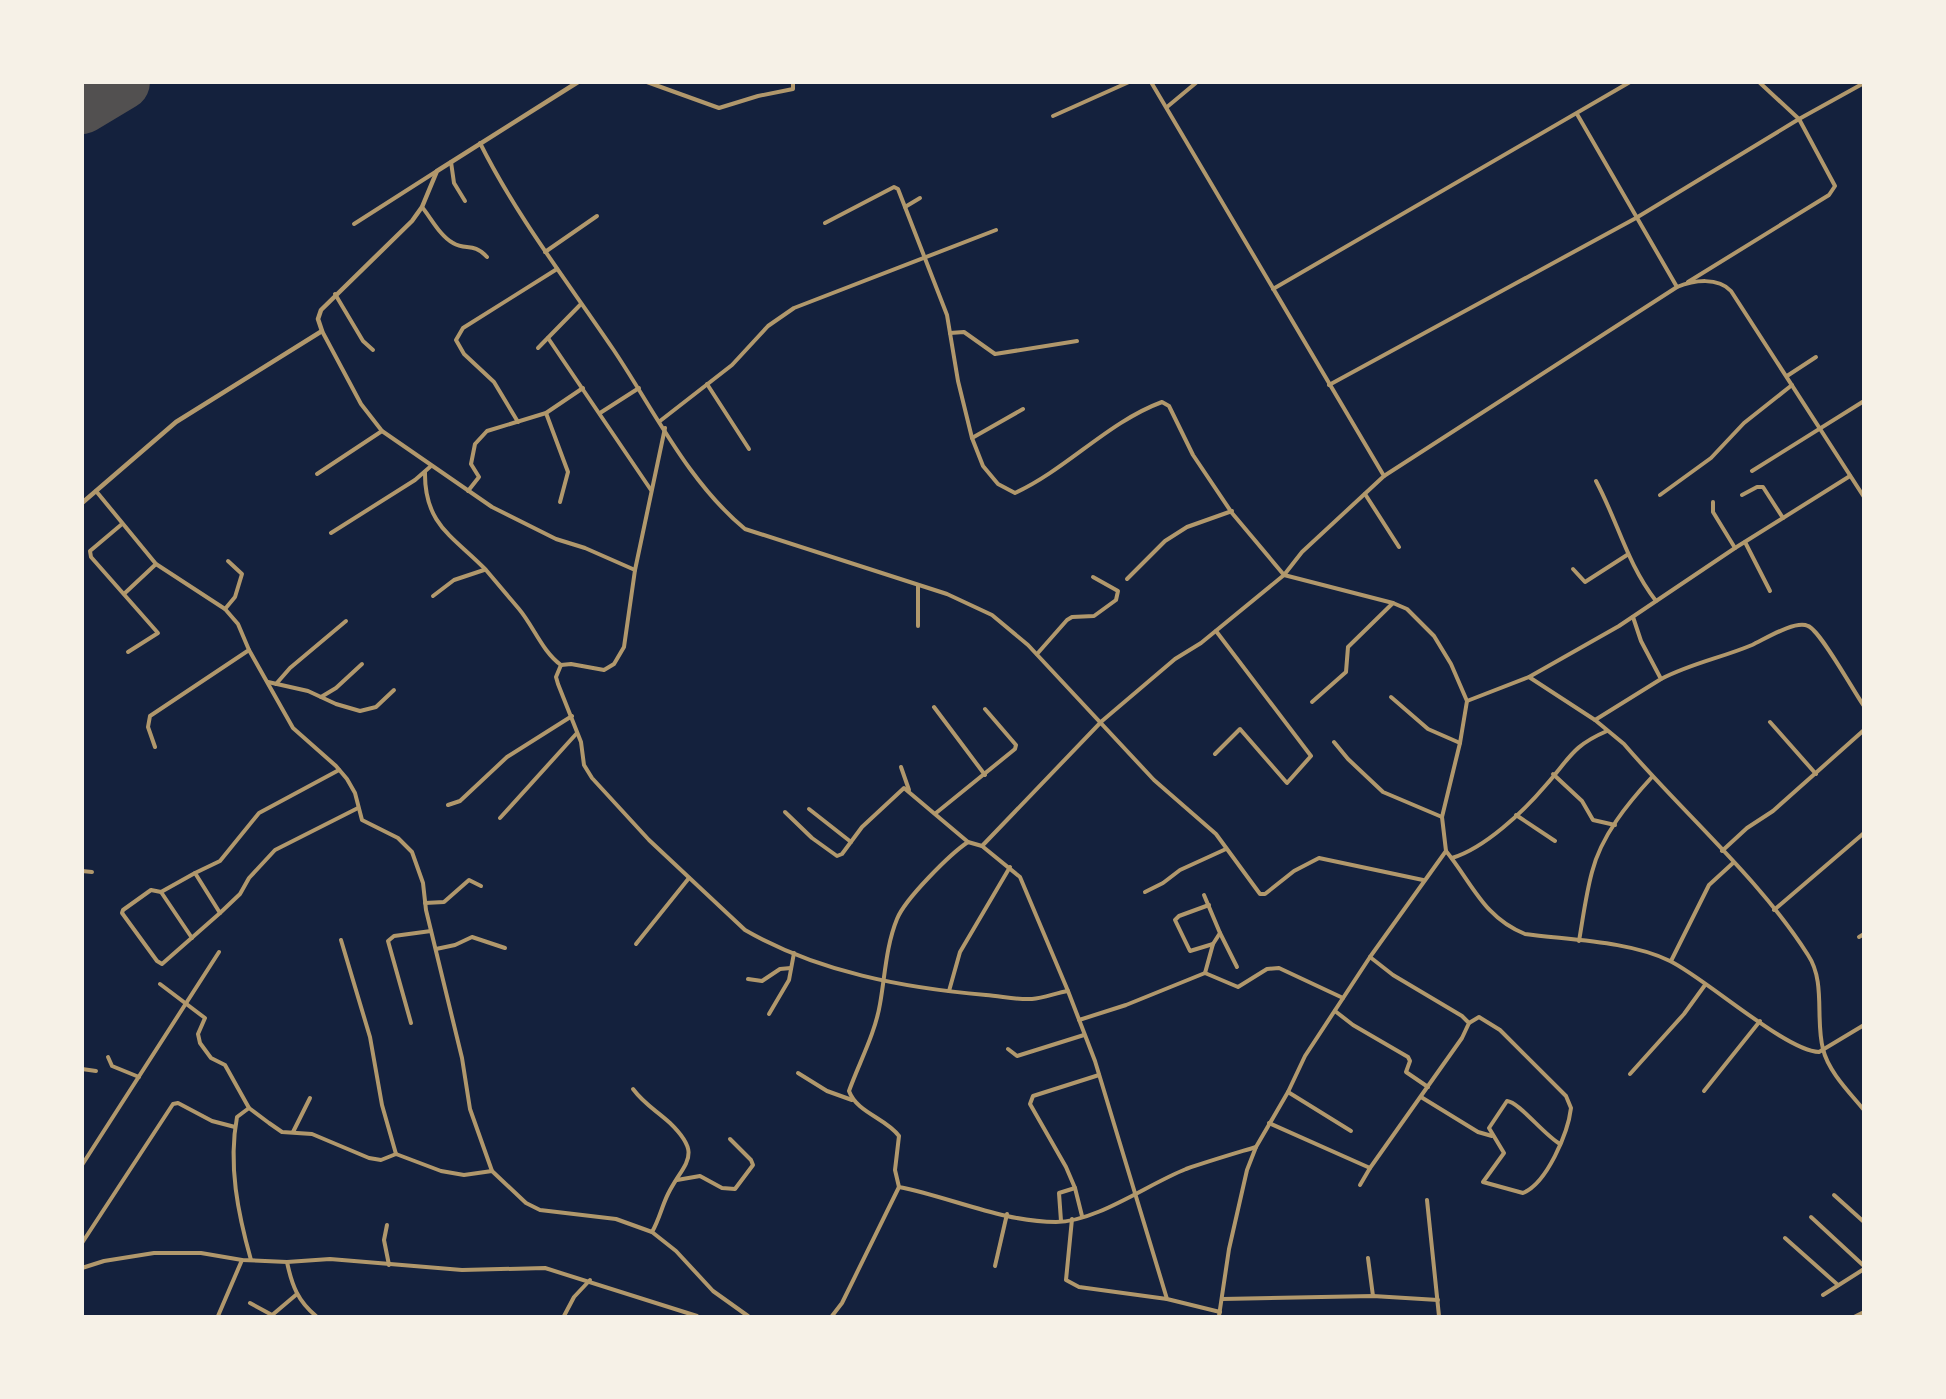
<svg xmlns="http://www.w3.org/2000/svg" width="1946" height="1399" viewBox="0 0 1946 1399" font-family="'Archivo Narrow',sans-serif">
<rect width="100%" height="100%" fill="#14213d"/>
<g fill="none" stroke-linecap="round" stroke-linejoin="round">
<path stroke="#525050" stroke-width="22" d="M100,96L111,82"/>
<path stroke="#525050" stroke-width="56" d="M82,106L122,82"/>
<g stroke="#b1986c" stroke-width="4">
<path d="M647,82L719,108L758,96L793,89V82"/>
<path d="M1151,82L1384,476L1302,552L1284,575L1201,643L1175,659L1102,721L982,846L968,842C950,854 905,899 897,919C886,946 885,976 880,1004C875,1034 859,1063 849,1091C857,1113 886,1118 899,1136L895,1170L899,1187C950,1197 1003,1222 1056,1222C1096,1222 1148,1184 1186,1169C1209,1161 1233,1154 1256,1147"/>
<path d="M1167,107L1197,82"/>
<path d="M1577,114L1677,287"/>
<path d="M1053,116L1129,82"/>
<path d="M480,143C517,217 567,281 613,349C654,410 688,482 745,529L947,594L992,615L1028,645L1154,780L1216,834L1260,894H1265L1294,871L1319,858L1423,880"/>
<path d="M451,162L454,183L465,201"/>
<path d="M422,207C431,218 440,236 453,243C466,251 473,242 487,257"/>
<path d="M905,207L920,198"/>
<path d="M825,223L894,187L898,189L947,315L958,381L972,438L983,466L998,484L1015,493C1067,469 1108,422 1162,402L1169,406L1193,455L1232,513L1284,575L1393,603L1407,609L1434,636L1451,664L1467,701L1460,743L1442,817L1446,851"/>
<path d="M354,224L437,171"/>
<path d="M545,252L597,216"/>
<path d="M1688,282L1829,195L1835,186L1799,119L1759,82"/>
<path d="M1273,289L1630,82"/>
<path d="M335,294L363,341L373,350"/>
<path d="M322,331L361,404L382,431L492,507L556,539L585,548L635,570"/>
<path d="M950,333L964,332L995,354L1077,341"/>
<path d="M548,338L651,490"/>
<path d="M538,348L581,304"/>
<path d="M1787,376L1816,357"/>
<path d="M707,384L749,449"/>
<path d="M1329,385L1636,218L1799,119L1864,83"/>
<path d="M546,413L568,472L560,502"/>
<path d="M600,413L639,388"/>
<path d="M660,421L732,365L768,326L794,308L996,230"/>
<path d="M518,422L494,382L464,354L456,340L463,328L557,269"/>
<path d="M972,438L1023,409"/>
<path d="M1752,471L1864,401"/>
<path d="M425,472C424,525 454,537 486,570C497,583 508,596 519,609C534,627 542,651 561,665"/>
<path d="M317,474L382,431"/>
<path d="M1384,476L1677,287C1694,280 1718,277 1731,291L1864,497"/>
<path d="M1596,481C1618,522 1627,564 1656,601"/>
<path d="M96,491L156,564L225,609L238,624L249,650L150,716L148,727L155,747"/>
<path d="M468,491L479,477L471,464L475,444L487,431L546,413L583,388"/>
<path d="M1365,494L1399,547"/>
<path d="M1660,495L1711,458L1744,423L1792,385"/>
<path d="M1742,495L1757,487H1763L1783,518"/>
<path d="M1713,502V512L1735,548"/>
<path d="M122,524L90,551L91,557L158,633L128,652"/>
<path d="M331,533L415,480L431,466"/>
<path d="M1745,542L1770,591"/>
<path d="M1573,569L1585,582L1627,555"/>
<path d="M1127,579L1165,541L1187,527L1232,511"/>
<path d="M125,593L156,564"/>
<path d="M433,596L454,580L484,570"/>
<path d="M225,609L235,597L242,574L228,561"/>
<path d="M918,626V585"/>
<path d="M249,650L293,728L336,766L347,779L355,793L362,820L398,838L412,852L423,883L426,910L462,1058L470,1109L492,1171L526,1203L540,1210L616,1219L652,1232L676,1251L713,1291L748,1316"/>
<path d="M1037,654L1067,620L1072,617L1094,616L1116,600L1118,591L1093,577"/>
<path d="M561,665L556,677L558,684L581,742L584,765L592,778L649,840L745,930C818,972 904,988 986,995C1001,996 1017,1000 1032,999C1044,998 1056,993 1068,991"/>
<path d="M561,665L571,664L604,670L614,664L624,647L635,570L665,428"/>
<path d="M1529,677L1595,720L1624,744C1683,813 1759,878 1808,955C1826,982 1815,1019 1823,1049C1828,1071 1850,1093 1864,1110"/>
<path d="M1661,679C1692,663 1721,658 1752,645C1765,639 1795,620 1808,626C1820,630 1854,692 1864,706"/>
<path d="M268,682L308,691L336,704L360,711L376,707L394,690"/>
<path d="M276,684L290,668L346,621"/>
<path d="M321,697L336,688L362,664"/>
<path d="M1391,697L1428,729L1460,743"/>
<path d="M1467,701L1529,677L1619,626L1735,548L1850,476"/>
<path d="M1312,702L1346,672L1348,647L1393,603"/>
<path d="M934,707L985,775"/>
<path d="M1595,720L1661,679L1641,641L1633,617"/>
<path d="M1770,722L1816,774"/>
<path d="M1334,742L1348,759L1383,792L1442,817"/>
<path d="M1215,754L1240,729L1287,783L1311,756L1216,631"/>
<path d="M901,767L909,790"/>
<path d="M339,770L259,813L220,861L195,873L220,913L240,894L249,878L275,850L358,808"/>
<path d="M1553,774L1582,801L1593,820L1615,825"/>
<path d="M448,805L460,801L507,757L572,716"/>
<path d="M809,809L851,842"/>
<path d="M785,812L812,838L837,856L842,854L862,827L904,788L968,842"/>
<path d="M936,813L1015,749L1016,745L985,709"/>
<path d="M1516,815L1555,841"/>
<path d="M500,818L577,733"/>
<path d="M982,846L1020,877L1068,991L1095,1061L1167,1299L1220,1312"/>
<path d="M1722,851L1747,828L1773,811L1864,730"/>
<path d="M1452,858C1485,848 1524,811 1546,785C1570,758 1572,746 1607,731"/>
<path d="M82,871L92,872"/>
<path d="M195,873L161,892L151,890L123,910L122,913L157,961L162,964L220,913"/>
<path d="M161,892L192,938"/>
<path d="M1145,892L1163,883L1180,870L1226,849"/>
<path d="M1204,895L1220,933L1213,944L1205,973"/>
<path d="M425,903L444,902L469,880L481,886"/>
<path d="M1209,905L1179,916L1175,920L1190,951L1213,944"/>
<path d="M1774,910L1864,833"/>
<path d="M1220,933L1237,967"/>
<path d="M1859,937L1864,934"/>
<path d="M341,940L370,1037L382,1105L396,1154"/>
<path d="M1579,941C1583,918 1586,894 1592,872C1601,836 1628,803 1652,777"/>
<path d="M636,944L689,878"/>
<path d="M436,949L455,945L472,937L505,948"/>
<path d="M1671,961L1709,885L1733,863"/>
<path d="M748,979L762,981L780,969L791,968"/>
<path d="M160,984L205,1018L198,1034L200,1043L211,1058L225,1065L249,1108L269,1123L282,1132L312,1134L369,1158L381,1160L396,1154L441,1171L464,1175L492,1171"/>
<path d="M949,991L960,952L1010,867"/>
<path d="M1335,1011L1353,1025L1408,1057L1410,1061L1406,1072L1428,1087"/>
<path d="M769,1014L789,980L794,953"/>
<path d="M1079,1020L1126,1005L1205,973L1238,987L1267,969L1279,968L1343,998"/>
<path d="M411,1023L388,941L394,936L431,931"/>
<path d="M1469,1023L1479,1017L1500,1030L1566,1096L1571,1108C1568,1133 1547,1183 1523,1193L1483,1182L1504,1153L1489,1128L1507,1101C1519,1102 1544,1135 1560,1144"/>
<path d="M1008,1049L1017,1056L1084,1035"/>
<path d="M108,1057L112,1066L139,1077"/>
<path d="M82,1069L96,1071"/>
<path d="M798,1073L827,1091L852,1100"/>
<path d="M1630,1074L1684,1014L1705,985"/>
<path d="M633,1089C645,1105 656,1110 670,1123C704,1156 684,1162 668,1194C662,1206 659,1220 652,1232"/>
<path d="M1704,1091L1760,1021"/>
<path d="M1288,1092L1351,1131"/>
<path d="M1421,1097L1478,1132L1492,1136"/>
<path d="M249,1108L237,1117C228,1165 238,1214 251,1260"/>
<path d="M1269,1123L1370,1168L1462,1038L1469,1023L1462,1016L1393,975L1370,957"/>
<path d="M293,1132L310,1098"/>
<path d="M82,1165L219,952"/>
<path d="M677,1180L700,1176L722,1188L735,1189L753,1165L751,1160L730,1139"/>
<path d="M1360,1185L1370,1168"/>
<path d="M1834,1195L1864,1222"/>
<path d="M1427,1200L1439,1316"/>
<path d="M1082,1216L1075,1188L1066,1167L1030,1104L1033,1096L1099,1075"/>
<path d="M1811,1217L1864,1266"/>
<path d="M1072,1219L1066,1280L1079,1287L1167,1299"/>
<path d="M1061,1221L1059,1193L1075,1188"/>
<path d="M387,1225L384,1240L389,1265"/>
<path d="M1785,1238L1838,1285"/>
<path d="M82,1243L173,1104L178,1103L212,1121L235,1127"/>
<path d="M1368,1258L1373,1296"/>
<path d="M287,1262C292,1286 298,1301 316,1316"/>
<path d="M995,1266L1007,1214"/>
<path d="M82,1268L104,1261L154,1253H201L242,1260L287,1262L330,1259L462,1270L545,1268L697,1316"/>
<path d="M1823,1295L1864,1269"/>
<path d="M1222,1299L1373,1296L1438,1300"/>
<path d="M250,1303L272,1315"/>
<path d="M218,1316L242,1260"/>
<path d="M271,1316L297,1294"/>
<path d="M564,1316L574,1297L590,1280"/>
<path d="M832,1316L842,1303L899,1187"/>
<path d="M1219,1316L1229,1249L1247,1170L1256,1147L1288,1092L1305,1056L1370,957L1446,851C1472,883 1484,918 1525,934C1569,940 1630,941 1670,961C1705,978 1786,1051 1819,1052L1864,1025"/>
<path d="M1856,1316L1864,1312"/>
</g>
<path stroke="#b1986c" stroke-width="4.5" d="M82,503L176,422L322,331L318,319L321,310L412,221L422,207L437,171L578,82"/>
</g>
<rect width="1946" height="1399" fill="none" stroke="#f6f1e7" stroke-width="168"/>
</svg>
